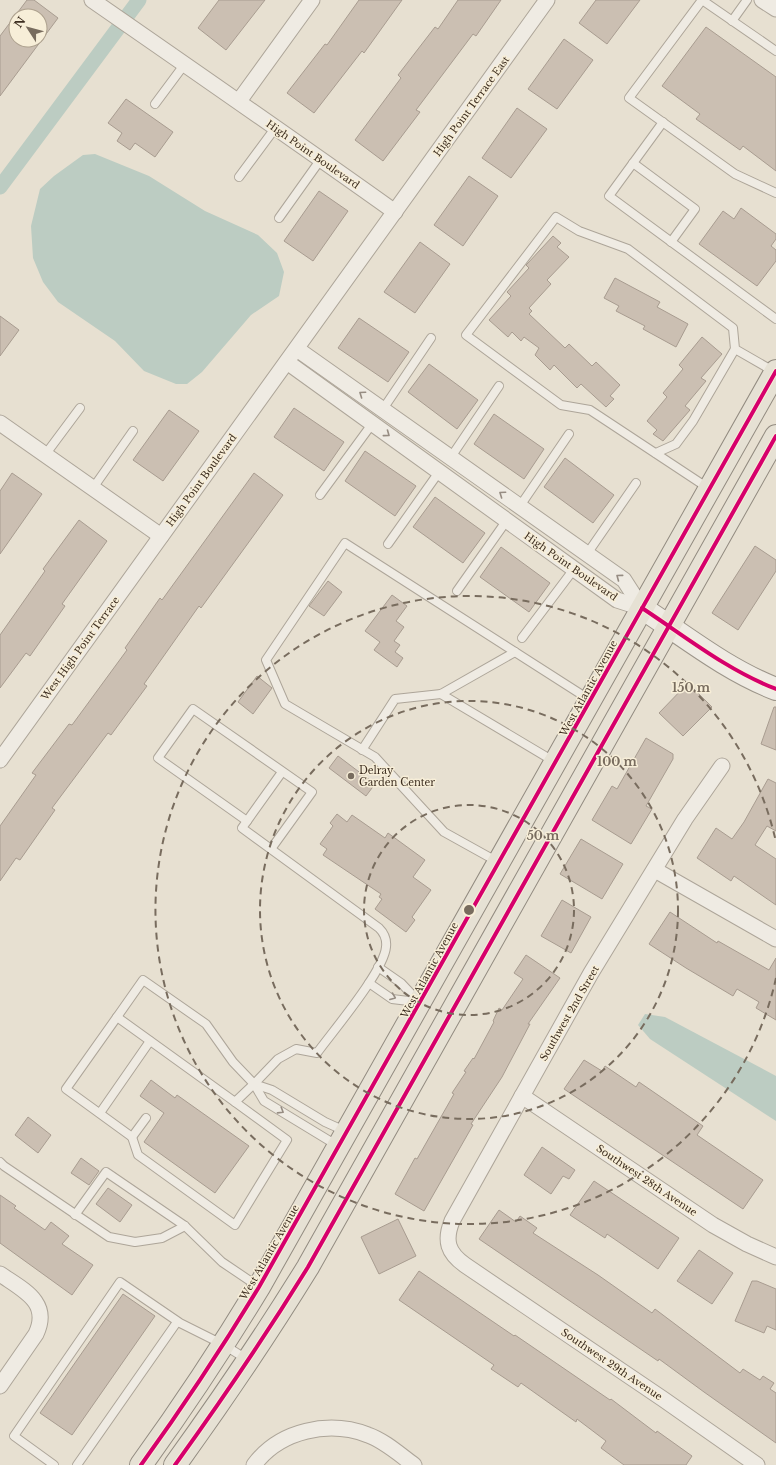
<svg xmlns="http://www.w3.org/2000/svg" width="776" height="1465" viewBox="0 0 776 1465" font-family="'Libre Baskerville',serif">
<rect width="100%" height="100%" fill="#e7e0d1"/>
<g fill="#bcccc2">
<path d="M95,154L149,176L205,211L258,235L277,253L284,272L279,296L251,315L202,372L187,384H176L144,371L115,341L58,302L43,282L33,258L31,226L40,189L54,176L83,155Z"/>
<path d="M645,1014L665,1017L776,1076V1121L650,1039L638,1025Z"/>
</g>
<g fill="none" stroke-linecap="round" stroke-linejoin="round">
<path stroke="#bcccc2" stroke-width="15" d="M0,187L139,0"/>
</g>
<g fill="#cbbfb2" stroke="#a89c90" fill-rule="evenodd">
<path d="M27,0H34L58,18L0,96V36ZM16,16H40V40H16Z"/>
<path d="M219,0H265L226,50L198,28Z"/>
<path d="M359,0H402L364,53L362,51L314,113L287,93L325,44L327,45Z"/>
<path d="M458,0H501L476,36L473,34L416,110L420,112L383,161L355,140L401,78L398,75L435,27L438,29Z"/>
<path d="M596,0H640L607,44L579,23Z"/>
<path d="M706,27L776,77V171L743,146L740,150L696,119L700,114L662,86Z"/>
<path d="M564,39L593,60L557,109L528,89Z"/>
<path d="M126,99L173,132L155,157L135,143L130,150L117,141L122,133L108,123Z"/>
<path d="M517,108L547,129L511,178L482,158Z"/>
<path d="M469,176L498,196L463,246L434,225Z"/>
<path d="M319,191L348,211L313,261L284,241Z"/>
<path d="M741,208L776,234V239L771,246L776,250V261L757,286L699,244L723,211L734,219Z"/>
<path d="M553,236L561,243L557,247L569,257L547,280L551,284L529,308L532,311L529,314L565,348L569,344L592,366L596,362L620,385L610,396L614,399L606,407L581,384L577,388L554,365L550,370L535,355L539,348L524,337L521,341L512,332L508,337L489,320L511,296L507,292L529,268L526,265L528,263Z"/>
<path d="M420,242L450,264L415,313L384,292Z"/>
<path d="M615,278L660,302L657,307L688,324L676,347L643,329L645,326L616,311L619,306L604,298Z"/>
<path d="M0,316L19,330L0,356Z"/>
<path d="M359,318L409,352L388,382L338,348Z"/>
<path d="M702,337L722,354L701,378L706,381L685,406L690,410L663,441L653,434L657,430L647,421L667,397L663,393L683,369L679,365Z"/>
<path d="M429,364L478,400L457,429L408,392Z"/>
<path d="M294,408L344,442L324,471L274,437Z"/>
<path d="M169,410L199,431L163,481L133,460Z"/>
<path d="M494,414L544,449L524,479L474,444Z"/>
<path d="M365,451L416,486L395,516L345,481Z"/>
<path d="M565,458L614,495L593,523L544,487Z"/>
<path d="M12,473L42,494L0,554V491Z"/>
<path d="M254,473L283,495L201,608L199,606L144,684L147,686L111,735L108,733L52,808L55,810L20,860L16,858L0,881V826L36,775L32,773L69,724L72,725L127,650L125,648L160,598L162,600Z"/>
<path d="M435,497L485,533L463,563L413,527Z"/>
<path d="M79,520L107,541L62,604L65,606L30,656L26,653L0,688V635L45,571L43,569Z"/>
<path d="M755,546L776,560V571L738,630L712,613Z"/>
<path d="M501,547L550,583L529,612L480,577Z"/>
<path d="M328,581L342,592L324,616L309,606Z"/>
<path d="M392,595L407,606L396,621L404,627L394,641L400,645L395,652L403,658L397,667L374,650L380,642L365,631Z"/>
<path d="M257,676L272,688L253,714L238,702Z"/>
<path d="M688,683L712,707L683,736L659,713Z"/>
<path d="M774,707H776V750L761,744Z"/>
<path d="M646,738L673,754V759L646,806L652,809L631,844L592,820L612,786L617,789Z"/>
<path d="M338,756L375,784L366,796L329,768Z"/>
<path d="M768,779L776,783V831L767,826L755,845L776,859V905L734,876L731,881L697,858L716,828L732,839L744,822Z"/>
<path d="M337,814L347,822L352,815L385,838L388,833L425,860L413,877L431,890L412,917L415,920L406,932L375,909L382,899L379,897L381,894L323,855L327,849L320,844L333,826L330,823Z"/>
<path d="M581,839L623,864L602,899L560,874Z"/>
<path d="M562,900L591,917L571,953L541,936Z"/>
<path d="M670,912L717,943L718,941L769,970L776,958V1020L756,1008L759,1002L737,989L733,996L686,968L649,944Z"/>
<path d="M526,955L560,978L528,1024H530L502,1077L471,1124L473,1125L424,1211L395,1194L415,1158L417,1159L454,1094L452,1093L466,1072L464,1071L473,1058L474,1059L494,1022L493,1021L499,1008L502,1010L523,979L514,973Z"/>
<path d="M584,1060L602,1071L605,1066L636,1087L639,1082L703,1126L697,1135L763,1180L743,1209L564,1089Z"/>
<path d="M151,1080L175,1098L177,1095L249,1146L215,1193L144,1142L164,1113L140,1096Z"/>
<path d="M28,1117L51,1135L38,1153L15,1135Z"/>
<path d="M542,1147L575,1170L569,1179L563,1176L551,1194L524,1175Z"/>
<path d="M81,1158L99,1171L89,1185L71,1173Z"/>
<path d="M594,1181L679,1238L658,1269L607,1234L605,1238L570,1215Z"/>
<path d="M108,1188L132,1205L120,1222L96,1204Z"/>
<path d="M0,1195L16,1206L14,1208L45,1230L51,1222L69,1236L62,1244L93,1265L72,1295L0,1243Z"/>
<path d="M499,1210L516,1222L520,1216L537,1228L533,1233L598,1275L652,1313L655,1309L740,1373L743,1369L760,1380L763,1376L774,1383L770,1389L776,1393V1443L704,1392L659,1359L658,1361L479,1239Z"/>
<path d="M398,1219L416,1256L379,1274L361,1237Z"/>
<path d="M699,1250L733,1273L712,1304L677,1281Z"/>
<path d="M419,1271L467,1304L514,1336L515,1335L610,1400L611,1399L656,1433L657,1431L692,1456L686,1465H624L601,1448L606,1441L577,1419L576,1422L521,1383L518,1387L491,1369L494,1365L399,1300Z"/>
<path d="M752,1281H757L776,1289V1330L767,1326L764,1333L735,1321Z"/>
<path d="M123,1294L155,1316L72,1435L40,1413Z"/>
</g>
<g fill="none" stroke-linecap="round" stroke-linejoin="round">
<defs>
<g id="lane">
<path d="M732,21L747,0"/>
<path d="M776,51L702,0L629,98L735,174L776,193"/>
<path d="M155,104L184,65"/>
<path d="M663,122L609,196L776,319"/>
<path d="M633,163L695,209L671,242"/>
<path d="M239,177L276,127"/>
<path d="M279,218L321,159"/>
<path d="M383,409L431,338"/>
<path d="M656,453L676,444L693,421L735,349"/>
<path d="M45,455L80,408"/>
<path d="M451,457L499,386"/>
<path d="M93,488L133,431"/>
<path d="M708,488L590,410L561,405L466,335L556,217L579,231L628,249L733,328L735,349L775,372"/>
<path d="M320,495L372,424"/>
<path d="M520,506L569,434"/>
<path d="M388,544L439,472"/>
<path d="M587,554L636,483"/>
<path d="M457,591L507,520"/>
<path d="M522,638L574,569"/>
<path d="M441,694L555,762"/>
<path d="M362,750L395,699L441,694L515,652"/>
<path d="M247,821L158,758L193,709L312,792L271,849"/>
<path d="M498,862L444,832L375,757L285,704L266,660L345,543L590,700"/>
<path d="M378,967L401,983L419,1002"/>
<path d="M369,983L392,999L417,1002"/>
<path d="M117,1017L143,980L206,1024L233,1062L254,1084L264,1101L338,1146"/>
<path d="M254,1084L272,1090L325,1122L345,1131"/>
<path d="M100,1113L150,1041"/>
<path d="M146,1118L132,1137L66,1089L117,1017L235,1102L254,1084L278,1059L296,1049L317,1053C333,1031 384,971 386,947C387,939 384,933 379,928L242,828L282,772"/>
<path d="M132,1137L138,1155L235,1225L287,1140L235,1102"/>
<path d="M0,1162L4,1166L109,1237L135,1242L162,1238L185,1226"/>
<path d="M75,1215L106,1172L185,1226L222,1262L259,1287"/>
<path d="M54,1465L14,1436L120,1282L180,1323L224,1345L248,1360"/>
<path d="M77,1465L177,1322"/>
</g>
<g id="street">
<path d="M92,0C193,70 294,140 395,212"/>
<path d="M762,0L776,9"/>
<path d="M239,101L312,0"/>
<path d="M297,349L624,580L642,608"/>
<path d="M287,362L617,600L642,608"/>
<path d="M0,423L161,536"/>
<path d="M0,760L547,0"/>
<path d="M722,766L685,819L591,973L452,1221C444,1241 448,1253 465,1265L663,1399L757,1465"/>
<path d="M655,870L776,939"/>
<path d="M522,1096L713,1225L747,1244L776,1257"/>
<path d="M0,1274C23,1290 51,1302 36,1334L0,1386"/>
<path d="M254,1465C280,1430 329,1420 368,1435C385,1441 400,1455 414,1465"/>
</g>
<path id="secondary" d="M642,608C686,637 727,670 776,689"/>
<g id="primary">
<path d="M141,1465C183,1407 222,1348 259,1287L776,371"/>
<path d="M175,1465C222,1400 266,1335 308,1267L776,436"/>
</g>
</defs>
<use href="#lane" stroke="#ada599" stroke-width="10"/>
<use href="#street" stroke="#ada599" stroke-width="17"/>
<use href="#secondary" stroke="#9c958a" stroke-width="24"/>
<use href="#primary" stroke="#928b80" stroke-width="24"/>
<use href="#lane" stroke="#efebe3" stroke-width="8"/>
<use href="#street" stroke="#efebe3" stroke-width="15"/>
<use href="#secondary" stroke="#efebe3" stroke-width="22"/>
<use href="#primary" stroke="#e6e1d4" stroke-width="22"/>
<defs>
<g id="cycleway">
<path d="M642,608C686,637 727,670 776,689"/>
<path d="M141,1465C183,1407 222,1348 259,1287L776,371"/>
<path d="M175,1465C222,1400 266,1335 308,1267L776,436"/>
</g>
</defs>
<use href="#cycleway" stroke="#f7eed8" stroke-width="6"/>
<use href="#cycleway" stroke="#d6006c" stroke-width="4"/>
</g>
<defs><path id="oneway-chevron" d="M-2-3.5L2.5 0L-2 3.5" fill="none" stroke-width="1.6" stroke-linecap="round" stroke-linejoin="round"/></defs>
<g stroke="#968c82">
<use href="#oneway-chevron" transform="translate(362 394) rotate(-145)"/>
<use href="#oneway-chevron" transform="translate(387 434) rotate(36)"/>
<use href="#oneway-chevron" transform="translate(502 494) rotate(-145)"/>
<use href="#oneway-chevron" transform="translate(619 577) rotate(-143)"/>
<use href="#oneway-chevron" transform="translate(393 997) rotate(21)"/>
<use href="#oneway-chevron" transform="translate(281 1111) rotate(32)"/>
</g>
<g fill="none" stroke="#786c5e" stroke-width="2" stroke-dasharray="7 5">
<circle cx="469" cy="910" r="105"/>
<circle cx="469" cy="910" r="209"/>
<path d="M776 978A314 314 0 1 1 776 842"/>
</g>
<circle fill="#786c5e" stroke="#f7eed8" stroke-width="1.5" cx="351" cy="776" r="4"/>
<g text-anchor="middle" stroke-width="3" stroke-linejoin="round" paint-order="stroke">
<g font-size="10" fill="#3d2e20" stroke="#f7eed8">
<text transform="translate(471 106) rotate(-54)" y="4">High Point Terrace East</text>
<text transform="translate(313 154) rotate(35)" y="4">High Point Boulevard</text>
<text transform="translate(201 480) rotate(-54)" y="4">High Point Boulevard</text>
<text transform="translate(571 566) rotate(35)" y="4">High Point Boulevard</text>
<text transform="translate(80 648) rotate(-54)" y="4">West High Point Terrace</text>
<text transform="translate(588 688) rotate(-61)" y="4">West Atlantic Avenue</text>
<text transform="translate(429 970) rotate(-61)" y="4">West Atlantic Avenue</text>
<text transform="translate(569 1013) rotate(-60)" y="4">Southwest 2nd Street</text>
<text transform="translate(647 1180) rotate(34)" y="4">Southwest 28th Avenue</text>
<text transform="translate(269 1252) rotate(-60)" y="4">West Atlantic Avenue</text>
<text transform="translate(612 1364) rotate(34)" y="4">Southwest 29th Avenue</text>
</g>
<g font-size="10" fill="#3d2e20" stroke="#f7eed8" text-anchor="start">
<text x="359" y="774">Delray<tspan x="359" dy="12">Garden Center</tspan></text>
</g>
</g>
<circle cx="469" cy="910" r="6" fill="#786c5e" stroke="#f7eed8" stroke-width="2"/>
<g font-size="12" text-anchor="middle" font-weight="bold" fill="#786c5e" stroke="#f7eed8" stroke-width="3" stroke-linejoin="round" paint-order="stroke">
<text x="691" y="692">150 m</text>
<text x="617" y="766">100 m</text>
<text x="543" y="840">50 m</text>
</g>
<g transform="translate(28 28) rotate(306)"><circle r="19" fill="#f7eed8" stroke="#ada18e"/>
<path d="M0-3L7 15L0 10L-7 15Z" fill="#786c5e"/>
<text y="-6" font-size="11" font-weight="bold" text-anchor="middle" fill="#3d2e20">N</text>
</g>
</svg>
